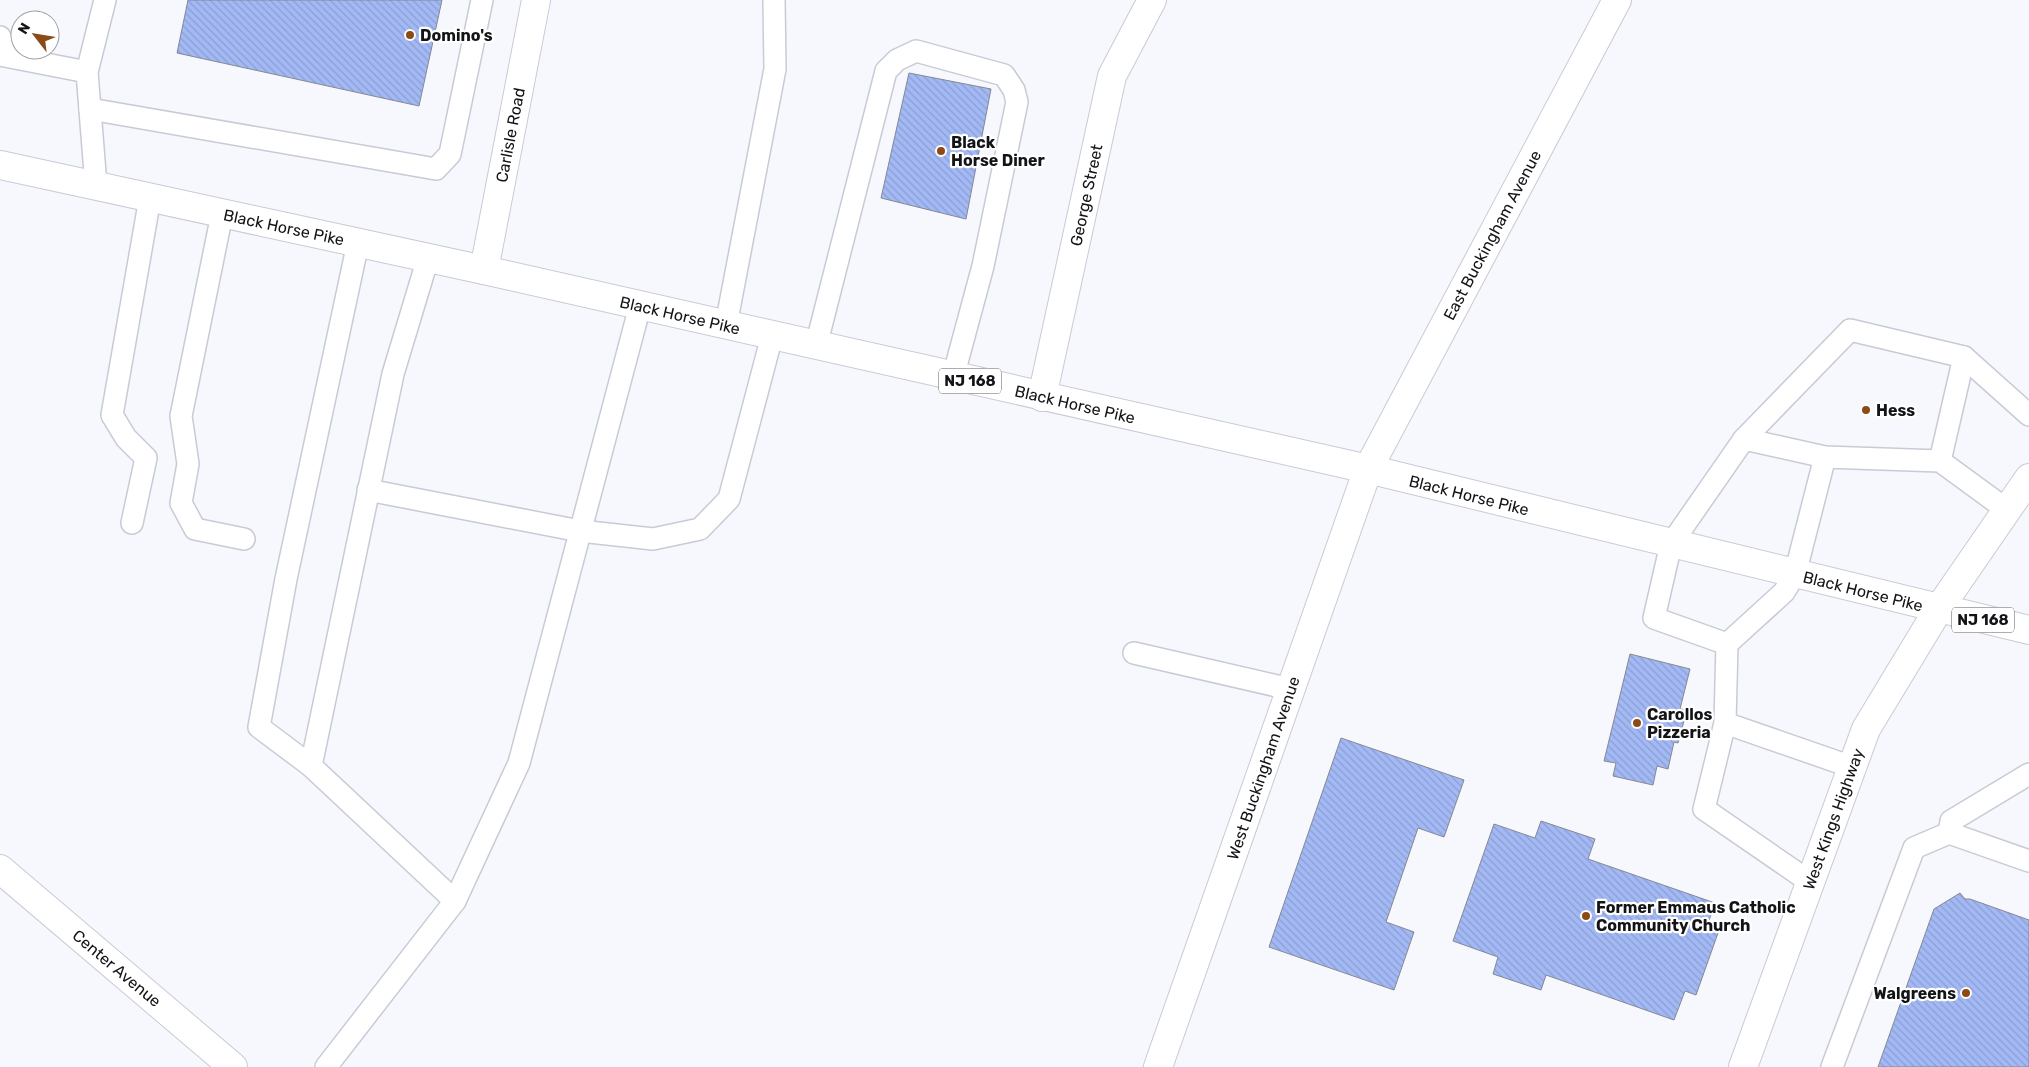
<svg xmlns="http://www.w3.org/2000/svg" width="2029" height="1067" viewBox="0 0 2029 1067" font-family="Rubik,sans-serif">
<defs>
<pattern id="building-back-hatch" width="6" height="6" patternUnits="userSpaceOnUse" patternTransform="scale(1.25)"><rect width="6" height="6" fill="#a3b9f5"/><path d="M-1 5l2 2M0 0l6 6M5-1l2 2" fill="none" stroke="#8b9ed1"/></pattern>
</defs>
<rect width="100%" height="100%" fill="#f6f8fe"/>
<g fill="url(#building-back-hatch)" stroke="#858891">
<path d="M188,0H442L419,106L177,53Z"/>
<path d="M909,73L991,89L966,219L881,198Z"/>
<path d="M1630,654L1690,669L1680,709L1687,710L1678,743L1674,742L1668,769L1657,766L1653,785L1613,776L1616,763L1604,761Z"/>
<path d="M1341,738L1464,780L1444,837L1418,828L1386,922L1414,932L1394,990L1269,947Z"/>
<path d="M1541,821L1595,839L1588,859L1715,903L1706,929L1718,933L1696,995L1685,991L1674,1020L1546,975L1541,990L1493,974L1498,957L1453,941L1494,824L1535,838Z"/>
<path d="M1960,893L1965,899H1970L2029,920V1067H1878L1934,909Z"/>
</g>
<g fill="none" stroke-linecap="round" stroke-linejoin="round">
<defs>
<g id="lane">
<path d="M0,37L7,56"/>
<path d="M0,55L87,72L96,186"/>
<path d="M87,72L105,0"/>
<path d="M90,109L436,169L450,154L482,0"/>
<path d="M222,214L181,416L188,464L181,503L195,529L244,539"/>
<path d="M428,258L393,374L311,766L455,901"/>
<path d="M726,325L775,69L774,0"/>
<path d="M816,346L886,71L897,60L916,51L1004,75L1014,90L1017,102L983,266L953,377"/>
<path d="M1744,439L1850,330L1964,357L2029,415"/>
<path d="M1825,457L1795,574L1784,592L1727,644L1654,618L1671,544L1744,439L1825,457L1940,461L2007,510"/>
<path d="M1940,461L1964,357"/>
<path d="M368,490L580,531L653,539L700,529L729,499L772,336"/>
<path d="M132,523L146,458L126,438L112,415L150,198"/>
<path d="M1727,644L1725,723L1852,767"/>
<path d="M1134,653L1290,689"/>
<path d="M1725,723L1704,809L1810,882"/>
<path d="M311,766L259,727L286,579L358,243"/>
<path d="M2029,774L1951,821L1949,833L2029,861"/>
<path d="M326,1067L455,901L519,763L640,306"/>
<path d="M1832,1067L1914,848L1949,833"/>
</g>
<g id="street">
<path d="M484,270L536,0"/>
<path d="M1042,397L1112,76L1152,0"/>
<path d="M0,869L233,1067"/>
<path d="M1158,1067L1368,469L1617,0"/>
</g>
<g id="primary">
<path d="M0,165L484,270L1368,469L2029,630"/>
<path d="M1743,1067L1866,729L1938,610L2029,478"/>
</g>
</defs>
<use href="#lane" stroke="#c8cbd5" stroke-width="24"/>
<use href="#street" stroke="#c8cbd5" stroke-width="30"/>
<use href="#primary" stroke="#c8cbd5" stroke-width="30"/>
<use href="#lane" stroke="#fff" stroke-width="21"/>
<use href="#street" stroke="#fff" stroke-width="28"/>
<use href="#primary" stroke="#fff" stroke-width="28"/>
</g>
<g fill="#8b4a16" stroke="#fff" stroke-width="2">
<circle cx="410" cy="35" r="5"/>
<circle cx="941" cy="151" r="5"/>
<circle cx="1866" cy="410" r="5"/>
<circle cx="1637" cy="723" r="5"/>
<circle cx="1586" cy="916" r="5"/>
<circle cx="1966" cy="993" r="5"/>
</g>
<g text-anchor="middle" stroke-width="4.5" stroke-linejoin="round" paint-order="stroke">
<g fill="#fff" stroke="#5a5a5d" stroke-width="1">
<rect x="939" y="368.5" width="62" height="25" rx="4"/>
<rect x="1952" y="607.5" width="62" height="25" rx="4"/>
</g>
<g font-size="15" font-weight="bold" fill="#131417">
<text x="970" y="386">NJ 168</text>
<text x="1983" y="625">NJ 168</text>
</g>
<g font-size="16" font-weight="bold" fill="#131417" stroke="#fff" text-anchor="start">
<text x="420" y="41">Domino's</text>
<text x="951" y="148">Black<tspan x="951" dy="18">Horse Diner</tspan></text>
<text x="1876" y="416">Hess</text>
<text x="1647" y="720">Carollos<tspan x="1647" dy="18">Pizzeria</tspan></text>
<text x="1596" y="913">Former Emmaus Catholic<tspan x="1596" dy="18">Community Church</tspan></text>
<text x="1956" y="999" text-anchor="end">Walgreens</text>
</g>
<g font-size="16" fill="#131417" stroke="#fff">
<text transform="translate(510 135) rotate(-79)" y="6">Carlisle Road</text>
<text transform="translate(1086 195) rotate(-78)" y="6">George Street</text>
<text transform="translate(284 227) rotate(12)" y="6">Black Horse Pike</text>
<text transform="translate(1492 235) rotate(-62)" y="6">East Buckingham Avenue</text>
<text transform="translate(680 315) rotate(13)" y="6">Black Horse Pike</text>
<text transform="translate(1075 404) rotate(13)" y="6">Black Horse Pike</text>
<text transform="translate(1469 495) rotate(14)" y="6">Black Horse Pike</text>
<text transform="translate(1863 591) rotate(14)" y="6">Black Horse Pike</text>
<text transform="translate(1263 768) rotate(-71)" y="6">West Buckingham Avenue</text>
<text transform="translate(1833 819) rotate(-70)" y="6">West Kings Highway</text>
<text transform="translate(117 968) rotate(40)" y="6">Center Avenue</text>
</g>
</g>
<g transform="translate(35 35) rotate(301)"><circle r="24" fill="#ffffff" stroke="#a1a1a2"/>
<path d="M0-4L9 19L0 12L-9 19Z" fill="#8b4a16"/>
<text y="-8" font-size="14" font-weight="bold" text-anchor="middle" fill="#131417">N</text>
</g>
</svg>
